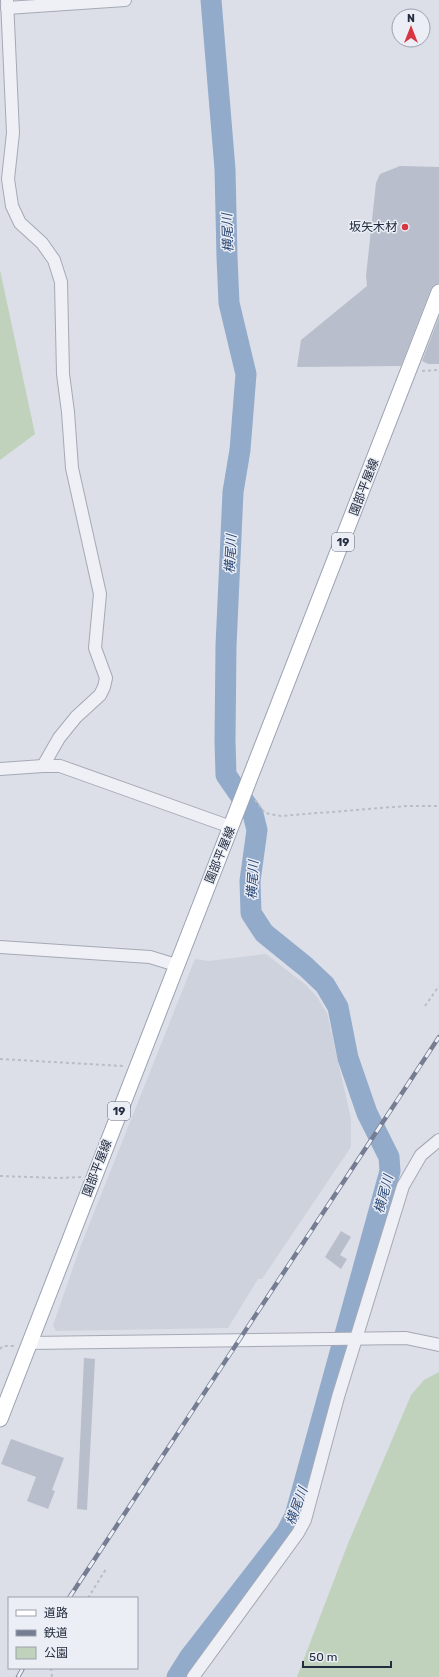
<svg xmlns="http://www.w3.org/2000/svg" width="439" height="1677" viewBox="0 0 439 1677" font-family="Rubik,'Noto Sans JP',sans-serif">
<rect width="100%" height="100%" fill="#dcdfe7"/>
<path fill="#cdd2dd" d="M266,954L306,985L317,997L327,1013L351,1119V1147L262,1279H258L228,1328L56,1331L53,1325L81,1245L195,959L208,961Z"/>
<g fill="#c0d2bc">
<path d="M0,270L35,434L0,460Z"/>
<path d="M439,1372V1677H297L347,1546L411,1395L424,1380Z"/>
</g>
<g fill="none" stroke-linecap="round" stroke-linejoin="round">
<path stroke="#93abcb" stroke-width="21" d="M177,1677L189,1658L286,1533L295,1516L390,1171L389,1157L367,1113L348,1058L338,1007L325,985L306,967L264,933L251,913L250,881L257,830L253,814L226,775L225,741L226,646L233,492L240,450L246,374L229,303L227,257L225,169L211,0"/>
</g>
<g fill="#b8becb">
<path d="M400,166L439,167V283L434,285L431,289L401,366L297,367L301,340L367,286L366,276L376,183L380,174Z"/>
<path d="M439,317V364H428L422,361Z"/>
<path d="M341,1231L351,1237L340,1255L347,1259L341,1269L325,1257Z"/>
<path d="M84,1358L95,1359L87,1510L77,1509Z"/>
<path d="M11,1439L64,1458L52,1490L55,1491L48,1509L27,1501L36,1477L1,1464Z"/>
</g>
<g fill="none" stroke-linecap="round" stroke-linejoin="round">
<defs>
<g id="minor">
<path d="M7,0L13,133L8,179L12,206L20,223L42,243L54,260L61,282L63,374L68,412L72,468L100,594L95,648L106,678L104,687L100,695L76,717L59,738L43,766"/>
<path d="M7,8L125,0"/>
<path d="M0,769L43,766H60L231,827"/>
<path d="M0,947L150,957L176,965"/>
<path d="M29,1343L406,1338L439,1345"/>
<path d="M193,1677L298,1533L305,1520L338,1397L403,1186L421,1155L439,1140"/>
</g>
<path id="major" d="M0,1419C145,1043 295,668 439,292"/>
</defs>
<use href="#minor" stroke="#a5a9b5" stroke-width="14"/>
<use href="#major" stroke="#9aa3b4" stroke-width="17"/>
<g stroke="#b9bdc6" stroke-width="2" stroke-dasharray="3 3" stroke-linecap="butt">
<path d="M422,371L439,370"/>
<path d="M255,800L265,813L281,816L406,806H439"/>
<path d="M425,1006L439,986"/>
<path d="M0,1059L123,1066"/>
<path d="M0,1176L59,1178L81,1177"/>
<path d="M0,1349L3,1346H14"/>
<path d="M88,1598L106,1569"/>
<path d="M51,1668L52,1677"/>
</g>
<use href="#minor" stroke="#eef0f5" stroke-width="12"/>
<use href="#major" stroke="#fff" stroke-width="15"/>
<defs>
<g id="rail">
<path d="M69,1598L439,1037"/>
<path d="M18,1677L23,1668"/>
</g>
</defs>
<use href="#rail" stroke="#747d92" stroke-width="4.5"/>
<use href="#rail" stroke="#ebeef5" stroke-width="3" stroke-dasharray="9" stroke-linecap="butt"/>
</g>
<circle fill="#d93442" stroke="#ebeef5" stroke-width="1.5" cx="405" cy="227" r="4"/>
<g text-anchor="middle" stroke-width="3" stroke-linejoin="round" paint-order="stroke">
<g fill="#ebeef5" stroke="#606676" stroke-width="1">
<rect x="332" y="533" width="22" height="18" rx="3"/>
<rect x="108" y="1102" width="22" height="18" rx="3"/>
</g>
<g font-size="11" font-weight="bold" fill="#242c3f">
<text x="343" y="546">19</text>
<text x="119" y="1115">19</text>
</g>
<g font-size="12" fill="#242c3f" stroke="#ebeef5" text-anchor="end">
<text x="397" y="231">坂矢木材</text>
</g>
<g font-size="12" fill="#242c3f" stroke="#ebeef5">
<text transform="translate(364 487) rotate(-69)" y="4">園部平屋線</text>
<text transform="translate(220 855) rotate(-68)" y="4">園部平屋線</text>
<text transform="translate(97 1168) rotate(-69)" y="4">園部平屋線</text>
</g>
<g font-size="13" font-style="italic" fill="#2b4876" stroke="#ebeef5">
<text transform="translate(227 233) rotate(-92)" y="5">横尾川</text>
<text transform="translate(230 554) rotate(-87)" y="5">横尾川</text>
<text transform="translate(252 880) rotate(-87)" y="5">横尾川</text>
<text transform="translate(383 1194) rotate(-75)" y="5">横尾川</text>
<text transform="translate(296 1506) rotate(-70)" y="5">横尾川</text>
</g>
</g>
<rect x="8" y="1597" width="130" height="72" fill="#ebeef5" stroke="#9ba0ac"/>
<rect x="16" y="1610" width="20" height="6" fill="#ffffff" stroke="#9ba0ac"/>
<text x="44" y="1617" font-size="12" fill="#242c3f">道路</text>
<rect x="16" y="1630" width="20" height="6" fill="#747d92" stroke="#9ba0ac"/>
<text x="44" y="1637" font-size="12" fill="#242c3f">鉄道</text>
<rect x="16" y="1647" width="20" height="12" fill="#c0d2bc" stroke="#9ba0ac"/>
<text x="44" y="1657" font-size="12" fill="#242c3f">公園</text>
<g transform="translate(411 28)"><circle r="19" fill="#ebeef5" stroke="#9ba0ac"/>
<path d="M0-3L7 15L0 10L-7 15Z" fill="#d93442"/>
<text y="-6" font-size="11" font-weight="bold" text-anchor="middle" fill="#242c3f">N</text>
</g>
<path d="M303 1661v6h88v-6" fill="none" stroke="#242c3f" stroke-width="2"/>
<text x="309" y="1661" font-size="12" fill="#242c3f" stroke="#ebeef5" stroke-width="3" paint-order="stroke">50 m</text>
</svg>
